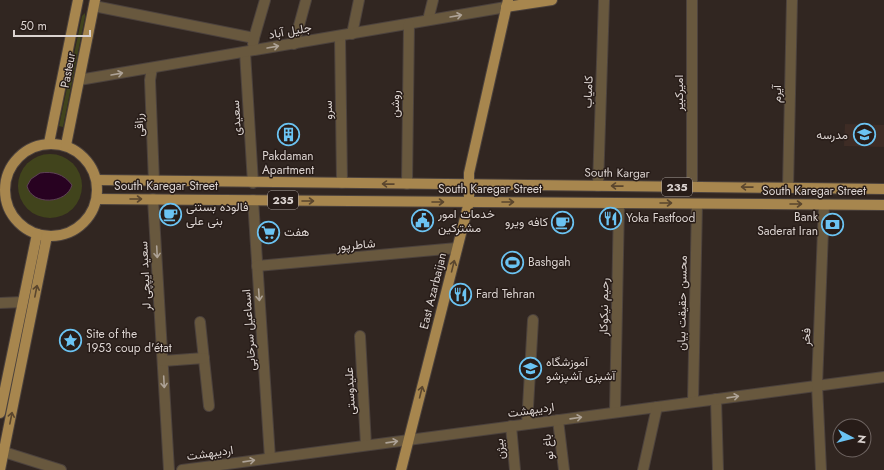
<svg xmlns="http://www.w3.org/2000/svg" width="884" height="470" viewBox="0 0 884 470" font-family="Jost,Vazirmatn,sans-serif">
<rect width="100%" height="100%" fill="#312621"/>
<path fill="#3e2c25" d="M845,124L884,125V147L844,146Z"/>
<g fill="#41441c">
<path d="M85,13V17L63,127L59,126L82,16Z"/>
<circle cx="50" cy="186" r="32"/>
</g>
<path fill="#280221" stroke="#5e4156" d="M40,173C53,171 64,174 72,185C67,204 32,206 27,186L31,179Z"/>
<g fill="none" stroke-linecap="round" stroke-linejoin="round">
<defs>
<g id="minor">
<path d="M692,0V187"/>
<path d="M94,6L254,38"/>
<path d="M428,20L433,0"/>
<path d="M352,34L359,0"/>
<path d="M340,36L342,183"/>
<path d="M253,44L254,38L265,0"/>
<path d="M294,44L306,0"/>
<path d="M245,52L253,183"/>
<path d="M152,68L150,80L154,182"/>
<path d="M79,80L506,7"/>
<path d="M407,184L409,24"/>
<path d="M598,186L604,0"/>
<path d="M788,188L792,0"/>
<path d="M153,199L169,470"/>
<path d="M253,200L270,458"/>
<path d="M257,266L457,248"/>
<path d="M0,303L23,302"/>
<path d="M200,322L209,406"/>
<path d="M360,336L366,445"/>
<path d="M163,361L204,358"/>
<path d="M716,399L718,470"/>
<path d="M693,402L697,204"/>
<path d="M615,412L619,203"/>
<path d="M558,420L564,470"/>
<path d="M527,424L533,320"/>
<path d="M511,426L515,470"/>
<path d="M4,452L61,470"/>
<path d="M182,470L884,377"/>
<path d="M643,470L657,407"/>
<path d="M821,470L817,385L824,205"/>
</g>
<g id="major">
<path d="M506,7L552,0"/>
<path d="M49,143L78,0"/>
<circle cx="51" cy="190" r="46"/>
<path d="M66,145L95,0"/>
<path d="M97,180L884,189"/>
<path d="M97,199L884,205"/>
<path d="M0,413L37,234"/>
<path d="M0,470L47,236"/>
<path d="M401,470L469,202V173L508,0"/>
</g>
</defs>
<use href="#minor" stroke="#4c423d" stroke-width="12"/>
<use href="#major" stroke="#4c423d" stroke-width="12"/>
<use href="#minor" stroke="#68583e" stroke-width="10"/>
<use href="#major" stroke="#a7864e" stroke-width="10"/>
</g>
<defs><path id="oneway-shaft" d="M-6 0H5M1.5-3L5.5 0L1.5 3" fill="none" stroke-width="1.6" stroke-linecap="round" stroke-linejoin="round"/></defs>
<g stroke="#ada296">
<use href="#oneway-shaft" transform="translate(456 16) rotate(-10)"/>
<use href="#oneway-shaft" transform="translate(273 47) rotate(-10)"/>
<use href="#oneway-shaft" transform="translate(117 74) rotate(-10)"/>
<use href="#oneway-shaft" transform="translate(157 252) rotate(87)"/>
<use href="#oneway-shaft" transform="translate(259 295) rotate(86)"/>
<use href="#oneway-shaft" transform="translate(164 382) rotate(87)"/>
<use href="#oneway-shaft" transform="translate(733 397) rotate(-8)"/>
<use href="#oneway-shaft" transform="translate(576 418) rotate(-8)"/>
<use href="#oneway-shaft" transform="translate(392 442) rotate(-8)"/>
<use href="#oneway-shaft" transform="translate(249 461) rotate(-8)"/>
</g>
<g stroke="#5a462e">
<use href="#oneway-shaft" transform="translate(388 184) rotate(-179)"/>
<use href="#oneway-shaft" transform="translate(617 186) rotate(-179)"/>
<use href="#oneway-shaft" transform="translate(747 187) rotate(-179)"/>
<use href="#oneway-shaft" transform="translate(136 199)"/>
<use href="#oneway-shaft" transform="translate(308 201)"/>
<use href="#oneway-shaft" transform="translate(438 202)"/>
<use href="#oneway-shaft" transform="translate(508 202)"/>
<use href="#oneway-shaft" transform="translate(666 203)"/>
<use href="#oneway-shaft" transform="translate(796 204)"/>
<use href="#oneway-shaft" transform="translate(453 266) rotate(-76)"/>
<use href="#oneway-shaft" transform="translate(36 291) rotate(-79)"/>
<use href="#oneway-shaft" transform="translate(421 392) rotate(-76)"/>
<use href="#oneway-shaft" transform="translate(11 418) rotate(-79)"/>
</g>
<defs>
<symbol id="building-ring" viewBox="-11 -11 22 22"><circle r="9.5" fill="#271c18" stroke="#6bc3f2" stroke-width="1.5"/><path d="M-4-6H4V6H1V3H-1V6H-4ZM-2.5-4.3h1.7v1.8h-1.7ZM.8-4.3h1.7v1.8H.8ZM-2.5-1h1.7V.8h-1.7ZM.8-1h1.7V.8H.8Z" fill="#6bc3f2"/></symbol>
<symbol id="school-ring" viewBox="-11 -11 22 22"><circle r="9.5" fill="#271c18" stroke="#6bc3f2" stroke-width="1.5"/><path d="M0-5L7-2L0 1L-7-2ZM-4 1L0 2.5L4 1V4Q0 6-4 4Z" fill="#6bc3f2"/></symbol>
<symbol id="cafe-ring" viewBox="-11 -11 22 22"><circle r="9.5" fill="#271c18" stroke="#6bc3f2" stroke-width="1.5"/><path d="M-5.5-4.5H6V0H3Q3 3.5 0 3.5H-2.5Q-5.5 3.5-5.5 0ZM3-3.2v2h1.7v-2ZM-6 4.5H4V6H-6Z" fill="#6bc3f2"/></symbol>
<symbol id="restaurant-ring" viewBox="-11 -11 22 22"><circle r="9.5" fill="#271c18" stroke="#6bc3f2" stroke-width="1.5"/><path d="M-5-6h1v4h1v-4h1v4h1v-4h1v5L-1.5 .5V6h-2V.5L-5-1ZM5-6V6H3V1.5H1.5Q1.5-4 5-6Z" fill="#6bc3f2"/></symbol>
<symbol id="civic-ring" viewBox="-11 -11 22 22"><circle r="9.5" fill="#271c18" stroke="#6bc3f2" stroke-width="1.5"/><path d="M-.6-6.5H3V-4.5H.6V-3L4-1V1h2V6H-6V1h2V-1L-.6-3ZM-1.2 2.5V6h2.4V2.5Z" fill="#6bc3f2"/></symbol>
<symbol id="bank-ring" viewBox="-11 -11 22 22"><circle r="9.5" fill="#271c18" stroke="#6bc3f2" stroke-width="1.5"/><path d="M-6-4H6V4H-6ZM0-2.3a2.3 2.3 0 1 0 0 4.6a2.3 2.3 0 1 0 0-4.6Z" fill="#6bc3f2"/></symbol>
<symbol id="supermarket-ring" viewBox="-11 -11 22 22"><circle r="9.5" fill="#271c18" stroke="#6bc3f2" stroke-width="1.5"/><path d="M-6-5.5h2.5l.6 2H6L4.5 2H-2.5L-4.4-4H-6ZM-1.5 3.2a1.3 1.3 0 1 0 .1 0ZM3 3.2a1.3 1.3 0 1 0 .1 0Z" fill="#6bc3f2"/></symbol>
<symbol id="stadium-ring" viewBox="-11 -11 22 22"><circle r="9.5" fill="#271c18" stroke="#6bc3f2" stroke-width="1.5"/><path d="M0-5a6.5 5 0 1 0 0 10a6.5 5 0 1 0 0-10ZM-3.5-1.8h7v3.6h-7Z" fill="#6bc3f2"/></symbol>
<symbol id="sight-ring" viewBox="-11 -11 22 22"><circle r="9.5" fill="#271c18" stroke="#6bc3f2" stroke-width="1.5"/><path d="M0-6L1.8-2.2L6-1.7L2.9 1.2L3.7 5.4L0 3.3L-3.7 5.4L-2.9 1.2L-6-1.7L-1.8-2.2Z" fill="#6bc3f2"/></symbol>
<symbol id="university-ring" viewBox="-11 -11 22 22"><circle r="9.5" fill="#271c18" stroke="#6bc3f2" stroke-width="1.5"/><path d="M0-5L7-2L0 1L-7-2ZM-4 1L0 2.5L4 1V4Q0 6-4 4Z" fill="#6bc3f2"/></symbol>
</defs>
<g fill-rule="evenodd">
<use href="#building-ring" x="276" y="122" width="25" height="25"/>
<use href="#school-ring" x="852" y="122" width="25" height="25"/>
<use href="#cafe-ring" x="158" y="202" width="25" height="25"/>
<use href="#restaurant-ring" x="598" y="206" width="25" height="25"/>
<use href="#civic-ring" x="410" y="208" width="25" height="25"/>
<use href="#cafe-ring" x="550" y="210" width="25" height="25"/>
<use href="#bank-ring" x="820" y="212" width="25" height="25"/>
<use href="#supermarket-ring" x="256" y="220" width="25" height="25"/>
<use href="#stadium-ring" x="500" y="250" width="25" height="25"/>
<use href="#restaurant-ring" x="448" y="282" width="25" height="25"/>
<use href="#sight-ring" x="58" y="328" width="25" height="25"/>
<use href="#university-ring" x="518" y="356" width="25" height="25"/>
</g>
<g text-anchor="middle" stroke-width="3" stroke-linejoin="round" paint-order="stroke">
<g fill="#271c18" stroke="#a59c99" stroke-width="1">
<rect x="662" y="178" width="30" height="18" rx="3"/>
<rect x="268" y="191" width="30" height="18" rx="3"/>
</g>
<g font-size="11" font-weight="bold" fill="#dbd3d0">
<text x="677" y="191">235</text>
<text x="283" y="204">235</text>
</g>
<g font-size="12" fill="#dbd3d0" stroke="#271c18">
<text transform="translate(290 31) rotate(-10)" y="4">جلیل آباد</text>
<text transform="translate(68 70) rotate(-79)" y="4">Pasteur</text>
<text transform="translate(588 92) rotate(-88)" y="4">کامیاب</text>
<text transform="translate(679 93) rotate(-90)" y="4">امیرکبیر</text>
<text transform="translate(777 94) rotate(-89)" y="4">آیرم</text>
<text transform="translate(395 104) rotate(-89)" y="4">روشن</text>
<text transform="translate(328 110) rotate(-91)" y="4">سرو</text>
<text transform="translate(236 118) rotate(-93)" y="4">سعیدی</text>
<text transform="translate(139 125) rotate(-92)" y="4">رزاقی</text>
<text transform="translate(617 173) rotate(1)" y="4">South Kargar</text>
<text x="166" y="190">South Karegar Street</text>
<text x="490" y="193">South Karegar Street</text>
<text x="814" y="195">South Karegar Street</text>
<text transform="translate(356 245) rotate(-5)" y="4">شاطرپور</text>
<text transform="translate(145 276) rotate(-93)" y="4">سعید ایپچی لر</text>
<text transform="translate(433 291) rotate(-76)" y="4">East Azarbaijan</text>
<text transform="translate(682 303) rotate(-89)" y="4">محسن حقیقت بیان</text>
<text transform="translate(604 307) rotate(-89)" y="4">رحیم نیکوکار</text>
<text transform="translate(249 330) rotate(-94)" y="4">اسماعیل سرخابی</text>
<text transform="translate(806 337) rotate(-88)" y="4">فخر</text>
<text transform="translate(350 391) rotate(-93)" y="4">علیدوستی</text>
<text transform="translate(531 410) rotate(-8)" y="4">اردیبهشت</text>
<text transform="translate(548 447) rotate(-97)" y="4">باغ نو</text>
<text transform="translate(500 449) rotate(-96)" y="4">بیژن</text>
<text transform="translate(210 453) rotate(-8)" y="4">اردیبهشت</text>
</g>
<g font-size="12" fill="#dbd3d0" stroke="#271c18" text-anchor="start">
<text x="848" y="139" text-anchor="end">مدرسه</text>
<text x="288" y="160" text-anchor="middle">Pakdaman<tspan x="288" dy="14">Apartment</tspan></text>
<text x="186" y="211">فالوده بستنی<tspan x="186" dy="14">بنی علی</tspan></text>
<text x="438" y="218">خدمات امور<tspan x="438" dy="14">مشترکین</tspan></text>
<text x="818" y="221" text-anchor="end">Bank<tspan x="818" dy="14">Saderat Iran</tspan></text>
<text x="626" y="222">Yoka Fastfood</text>
<text x="548" y="226" text-anchor="end">کافه ویرو</text>
<text x="284" y="236">هفت</text>
<text x="528" y="266">Bashgah</text>
<text x="476" y="298">Fard Tehran</text>
<text x="86" y="338">Site of the<tspan x="86" dy="14">1953 coup d'état</tspan></text>
<text x="546" y="366">آموزشگاه<tspan x="546" dy="14">آشپزی آشپزشو</tspan></text>
</g>
</g>
<g transform="translate(852 438) rotate(97)"><circle r="19" fill="#271c18" stroke="#6f6562"/>
<path d="M0-3L7 15L0 10L-7 15Z" fill="#6bc3f2"/>
<text y="-6" font-size="11" font-weight="bold" text-anchor="middle" fill="#dbd3d0">N</text>
</g>
<path d="M14 30v6h76v-6" fill="none" stroke="#dbd3d0" stroke-width="2"/>
<text x="20" y="30" font-size="12" fill="#dbd3d0" stroke="#271c18" stroke-width="3" paint-order="stroke">50 m</text>
</svg>
